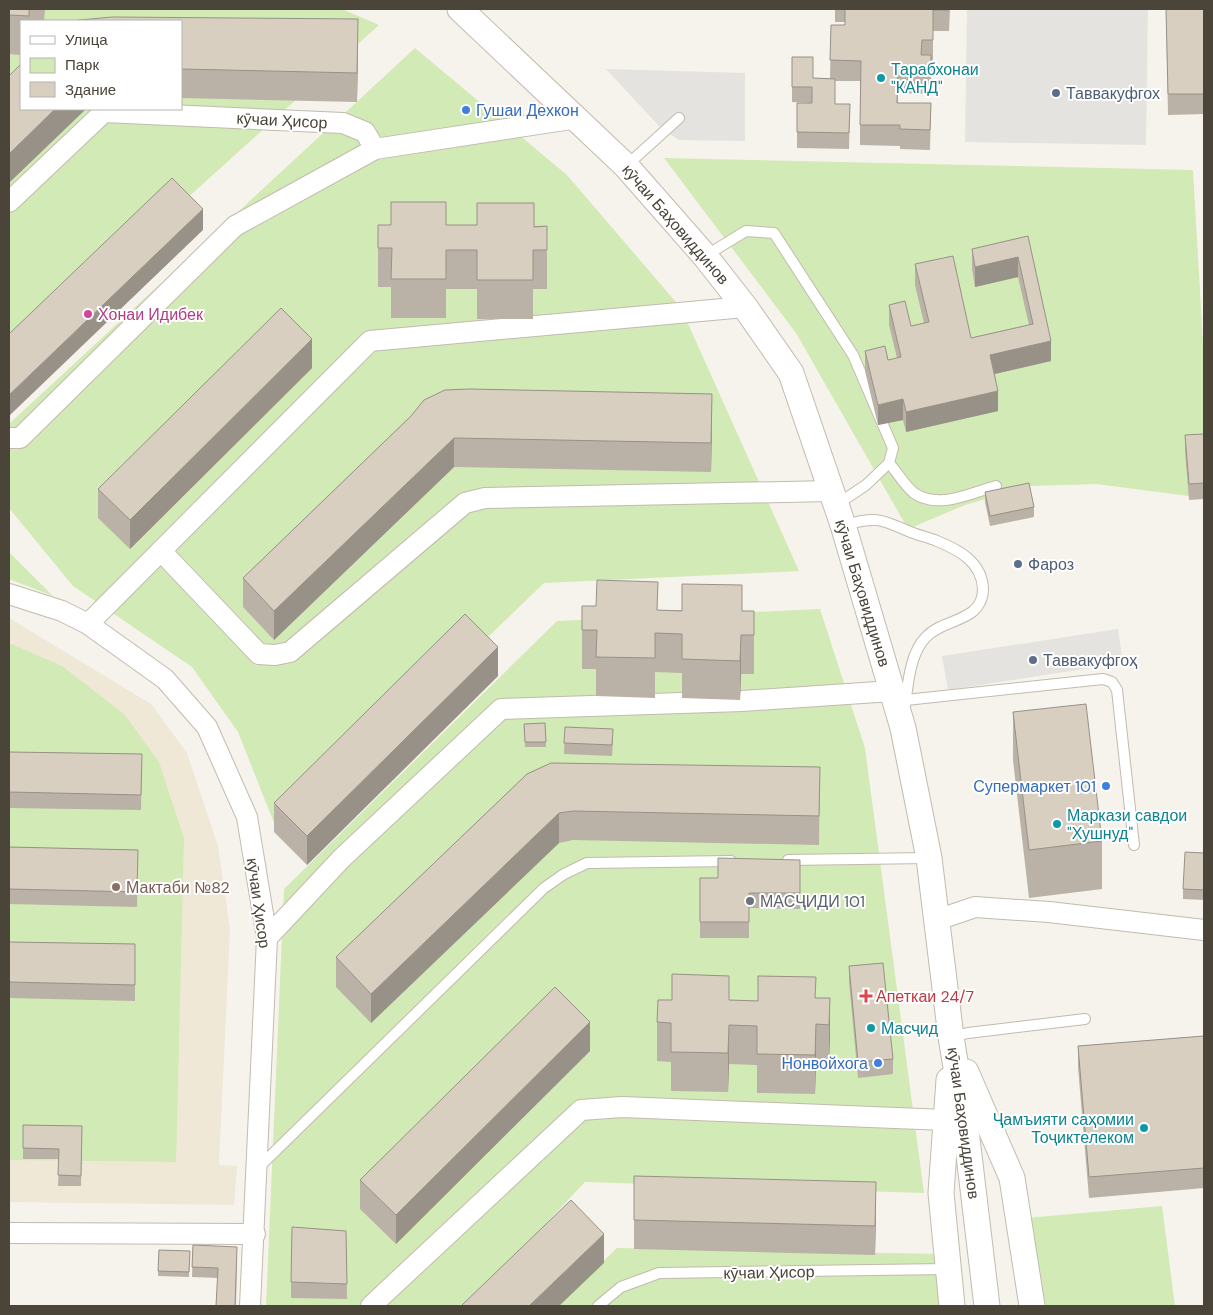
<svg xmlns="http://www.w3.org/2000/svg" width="1213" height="1315" viewBox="0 0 1213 1315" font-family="'DM Sans',sans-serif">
<rect width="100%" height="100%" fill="#f6f3ec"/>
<path fill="#efe8d6" d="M9,618L151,704L187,753L218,846L230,929L219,1165L237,1166L234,1205L9,1202Z"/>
<g fill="#d2eab5" fill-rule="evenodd">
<path d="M9,9H342L379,25L9,359ZM21,21H181V109H21Z"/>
<path d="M415,48L567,175L681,308L799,571L544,583L280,838L238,732L192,667L73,586L9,508V424Z"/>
<path d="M664,158L1193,170L1204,360V498L1096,484L1031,486L965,505L908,529L796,333Z"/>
<path d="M9,552L53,596L9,579Z"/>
<path d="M820,609L865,748L924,1193L585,1182L468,1306H266L284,889L557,621Z"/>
<path d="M9,643L62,666L124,714L159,762L184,838L176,1162L9,1160Z"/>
<path d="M1162,1206L1175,1306H1039L1026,1218Z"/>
<path d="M617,1248L942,1254L944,1306H557Z"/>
</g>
<g fill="#e5e3e0">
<path d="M967,9H1148L1146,145L965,142Z"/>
<path d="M606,69L745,73V141L679,140L660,127Z"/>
<path d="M1118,629L1123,663L948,690L942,656Z"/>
</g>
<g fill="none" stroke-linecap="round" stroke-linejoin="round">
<defs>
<g id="service">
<path d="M626,166L679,118"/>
<path d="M705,256L746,231L774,233L853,355L893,448L889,463L866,485L836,505"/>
<path d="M889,463C897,472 905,486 914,493C939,510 970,493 996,486"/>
<path d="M843,525C875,517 879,518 908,531C917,535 927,537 937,541C959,550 982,562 983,589C983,598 979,607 972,612C957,623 938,624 926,637C910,653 908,684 905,705"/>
<path d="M906,700L1103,679L1112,682L1117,690L1134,845"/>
<path d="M788,860L928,858"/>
<path d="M951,1037L968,1033L1085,1019"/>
<path d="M259,1167L544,888L564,874L587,863L731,861"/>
<path d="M598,1306L621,1287L659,1273L948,1269"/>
</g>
<g id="minor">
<path d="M9,202L104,112L343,123L365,132L375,149L578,118"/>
<path d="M9,438H20L235,226L375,149"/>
<path d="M161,551L259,654L275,655L290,652L465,503L485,498L830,491"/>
<path d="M9,594L62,611L88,624L165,679L207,727L247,817L267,938L250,1306"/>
<path d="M88,624L370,341L745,307"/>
<path d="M937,920L975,907L1049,912L1204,930"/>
<path d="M267,938L342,858L501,709L742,701L892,691"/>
<path d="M9,1233L255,1234"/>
<path d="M371,1306L581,1110L622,1107L946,1120"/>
</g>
<g id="tertiary">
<path d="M460,9L626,166L705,256L745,307L791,373L843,525L903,728L929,858L951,1037L965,1122L987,1306"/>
<path d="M966,1072L1012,1178L1032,1306"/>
<path d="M949,1080L941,1193L952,1306"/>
</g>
</defs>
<use href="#service" stroke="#c2bbae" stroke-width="12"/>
<use href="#minor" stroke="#c2bbae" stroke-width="22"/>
<use href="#tertiary" stroke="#c2bbae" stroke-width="27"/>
<use href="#service" stroke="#fff" stroke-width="10"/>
<use href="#minor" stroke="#fff" stroke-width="20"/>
<use href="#tertiary" stroke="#fff" stroke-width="25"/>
</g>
<g fill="#bab2a6">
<path d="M9,9H45L44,21H21V55L9,54Z"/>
<path d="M835,9H950L949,31H933V60H931V94L898,93V103H931L930,150L900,149V146L860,145V81H835V104H850L849,149L797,148V103H812L792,102V57L813,78H830L831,25H845V22H835Z"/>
<path d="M1166,9H1204V114L1168,115Z"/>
<path d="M181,21L358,48L357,102L181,98Z"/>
<path d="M446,225L547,226V289H533V319H477V289H446V318H391V287H378V248Z"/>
<path d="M1028,236L1051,361L995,374L998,411L906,432L903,420L878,425L865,371V351L888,360L897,358L889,325V305L911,326L924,323L915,285V264L971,338L1029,325L1018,277L975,287L972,269V249Z"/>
<path d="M312,368L130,549L98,518V489Z"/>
<path d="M411,416L712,423L711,472L454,467L274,640L243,607V578Z"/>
<path d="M1204,434V499L1189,500L1185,451V435Z"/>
<path d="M985,492L1034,507V517L990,526L985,502Z"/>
<path d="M658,610L754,611V674H741L740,700L682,698V673L655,672V698L596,696V669H582V630Z"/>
<path d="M498,676L307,865L274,832V803Z"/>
<path d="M1013,712L1102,841V889L1029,898L1013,760Z"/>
<path d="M545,723L546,747H525L524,724Z"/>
<path d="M565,727L613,740L612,756L564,754Z"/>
<path d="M9,752L142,754L141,810L9,808Z"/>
<path d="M820,767L819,845L573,840L559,843L371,1023L336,987V957L527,774Z"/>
<path d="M9,847L138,850L137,907L9,904Z"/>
<path d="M1204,853V900L1183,899V889Z"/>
<path d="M800,860V909L749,908V938H700V878H718Z"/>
<path d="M9,942L135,944V1001L9,998Z"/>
<path d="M849,966L893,1059V1074L858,1078L849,982Z"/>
<path d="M816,998H830V1037L829,1064L816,1063L815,1094L757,1093V1065L729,1064L728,1092L671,1091V1062L657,1061V1022L729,1000L758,1001Z"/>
<path d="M1204,1036V1188L1089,1198L1078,1067V1046Z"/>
<path d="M590,1051L396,1244L360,1209V1180Z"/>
<path d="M23,1125L82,1126L81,1186H58L59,1159H23Z"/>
<path d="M876,1211L875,1255L634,1249V1220Z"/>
<path d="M346,1231L347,1299L291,1298V1282Z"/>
<path d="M193,1245L237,1257L236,1306H216L218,1278L192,1277Z"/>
<path d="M159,1250L190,1251L189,1277L158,1276Z"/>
</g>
<g fill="#979187">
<path d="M358,19V48L357,102V73Z"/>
<path d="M55,109H86L9,183V154Z"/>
<path d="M203,209V230L9,416V395Z"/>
<path d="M1018,257V277L975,287V267Z"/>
<path d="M312,339V368L130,549V520Z"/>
<path d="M1051,341V361L990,375V355Z"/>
<path d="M998,391V411L906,432V412Z"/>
<path d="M712,394V423L711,472V443Z"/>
<path d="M903,399V420L878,425V405Z"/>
<path d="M454,438V467L274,640V611Z"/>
<path d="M741,635V674L740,700V661Z"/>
<path d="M498,647V676L307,865V836Z"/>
<path d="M559,813V843L371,1023V994Z"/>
<path d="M830,998V1037L829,1064V1025Z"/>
<path d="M590,1022V1051L396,1244V1215Z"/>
<path d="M816,1024V1063L815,1094V1055Z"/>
<path d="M729,1025V1064L728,1092V1053Z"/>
<path d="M876,1182V1211L875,1255V1226Z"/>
<path d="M604,1234V1263L559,1306H529Z"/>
</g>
<g fill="#d8cfc1" stroke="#979187">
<path d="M9,9H29V16L9,15Z"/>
<path d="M845,9H949V10H933V40H922L921,55H931V73H898L897,103H931L930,130L900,129V125H860L861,61L830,60L831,25H845Z"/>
<path d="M1166,9H1204V94H1168Z"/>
<path d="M112,17L358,19L357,73L181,69V21H76L79,20Z"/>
<path d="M792,57H813V78L835,79V104H850L849,133L797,132V103H812V87H792Z"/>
<path d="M21,64V109H55L9,154V76Z"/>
<path d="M172,178L203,209L9,395V334Z"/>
<path d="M391,202H446V225H477V203H534V227L547,226V250H533V280H477V250H446V279H391L392,248H378V225H391Z"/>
<path d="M1028,236L1051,341L990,355L998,391L906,412L903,399L878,405L865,351L885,346L888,360L901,357L889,305L905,301L911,326L929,322L915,264L953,256L971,338L1033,324L1018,257L975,267L972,249Z"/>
<path d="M281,308L312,339L130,520L98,489Z"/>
<path d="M469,389L712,394L711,443L454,438L274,611L243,578L411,416L424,400L445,390Z"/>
<path d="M1204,434V483L1189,484L1185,435Z"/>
<path d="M1029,483L1034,507L990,516L985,492Z"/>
<path d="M597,580L658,582L657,610L682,611V584L742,585V611H754V635H741L740,661L682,659V634L655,633V658L596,657L597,630H582V606H596Z"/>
<path d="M465,614L498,647L307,836L274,803Z"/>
<path d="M1086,704L1102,841L1029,850L1013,712Z"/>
<path d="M545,723L546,742H525L524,724Z"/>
<path d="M565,727L613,729L612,745L564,743Z"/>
<path d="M9,752L142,754L141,795L9,792Z"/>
<path d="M551,763L820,767L819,816L573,811L559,813L371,994L336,957L527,774Z"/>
<path d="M9,847L138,850L137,892L9,889Z"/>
<path d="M1185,852L1204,853V890L1183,889Z"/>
<path d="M718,858L800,860V893H749V922H700V878H718Z"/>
<path d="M9,942L135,944V985L9,982Z"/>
<path d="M883,963L893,1059L858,1062L849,966Z"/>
<path d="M672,974L729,976V1000L758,1001V976L816,977L815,998H830L829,1025L816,1024L815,1055L757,1054V1026L729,1025L728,1053L671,1052V1023L657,1022L658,1000H672Z"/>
<path d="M555,987L590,1022L396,1215L360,1180Z"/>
<path d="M1204,1036V1168L1089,1177L1078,1046Z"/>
<path d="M23,1125L82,1126L81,1176L58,1175L59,1149L23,1148Z"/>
<path d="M634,1176L876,1182L875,1226L634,1220Z"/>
<path d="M571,1200L604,1234L529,1306H461Z"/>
<path d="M292,1227L346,1231L347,1284L291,1282Z"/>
<path d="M193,1245L237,1247L235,1306H216L218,1268L192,1267Z"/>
<path d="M159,1250L190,1251L189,1272L158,1271Z"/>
</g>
<g fill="#0f9aa8" stroke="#fff" stroke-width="2">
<circle cx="881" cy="78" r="5"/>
<circle cx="1057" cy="824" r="5"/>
<circle cx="871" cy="1028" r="5"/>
<circle cx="1144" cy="1128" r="5"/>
</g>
<g fill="#5c6f8a" stroke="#fff" stroke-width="2">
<circle cx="1056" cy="93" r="5"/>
<circle cx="1018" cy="564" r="5"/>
<circle cx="1033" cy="660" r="5"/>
</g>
<g fill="#3f7fe0" stroke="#fff" stroke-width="2">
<circle cx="466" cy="110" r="5"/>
<circle cx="1106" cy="786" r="5"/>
<circle cx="878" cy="1063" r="5"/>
</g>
<circle fill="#d1479c" stroke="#fff" stroke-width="2" cx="88" cy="314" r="5"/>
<circle fill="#8d6e63" stroke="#fff" stroke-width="2" cx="116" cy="887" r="5"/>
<circle fill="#6b7280" stroke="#fff" stroke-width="2" cx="750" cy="901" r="5"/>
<path fill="#e0444e" stroke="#fff" stroke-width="2" d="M863.5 988.5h5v5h5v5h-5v5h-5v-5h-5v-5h5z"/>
<g text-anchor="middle" stroke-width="4" stroke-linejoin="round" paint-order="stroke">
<g font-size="16" fill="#0d838f" stroke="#fff" text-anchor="start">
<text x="891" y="75">Тарабхонаи<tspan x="891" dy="18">"КАНД"</tspan></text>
<text x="1067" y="821">Маркази савдои<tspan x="1067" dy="18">"Хушнуд"</tspan></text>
<text x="881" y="1034">Масҷид</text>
<text x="1134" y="1125" text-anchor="end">Ҷамъияти саҳомии<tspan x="1134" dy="18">Тоҷиктелеком</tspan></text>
</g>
<g font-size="16" fill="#4e5e75" stroke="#fff" text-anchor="start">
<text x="1066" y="99">Таввакуфгох</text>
<text x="1028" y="570">Фароз</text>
<text x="1043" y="666">Таввакуфгоҳ</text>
</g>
<g font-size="16" fill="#366cbe" stroke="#fff" text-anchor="end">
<text x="476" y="116" text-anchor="start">Гушаи Дехкон</text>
<text x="1096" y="792">Супермаркет 101</text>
<text x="868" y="1069">Нонвойхога</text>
</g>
<g font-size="16" fill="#4b4439" stroke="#fff">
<text transform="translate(282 120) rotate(3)" y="6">кӯчаи Ҳисор</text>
<text transform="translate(676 224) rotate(49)" y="6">кӯчаи Баҳовиддинов</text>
<text transform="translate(863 593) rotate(73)" y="6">кӯчаи Баҳовиддинов</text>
<text transform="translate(259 903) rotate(82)" y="6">кӯчаи Ҳисор</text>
<text transform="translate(964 1123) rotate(82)" y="6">кӯчаи Баҳовиддинов</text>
<text transform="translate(769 1272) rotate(-1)" y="6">кӯчаи Ҳисор</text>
</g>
<g font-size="16" fill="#b23c85" stroke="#fff" text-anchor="start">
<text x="98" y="320">Хонаи Идибек</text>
</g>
<g font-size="16" fill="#785e54" stroke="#fff" text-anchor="start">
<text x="126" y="893">Мактаби №82</text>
</g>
<g font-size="16" fill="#5b616d" stroke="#fff" text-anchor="start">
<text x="760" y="907">МАСҶИДИ 101</text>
</g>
<g font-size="16" fill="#be3a42" stroke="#fff" text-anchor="start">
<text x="876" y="1002">Апеткаи 24/7</text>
</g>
</g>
<rect width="1213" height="1315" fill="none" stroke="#4b4439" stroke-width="20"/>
<rect x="20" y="20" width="162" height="90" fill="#ffffff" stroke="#b7b4b0"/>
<rect x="30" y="36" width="25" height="8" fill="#ffffff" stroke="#b7b4b0"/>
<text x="65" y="45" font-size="15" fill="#4b4439">Улица</text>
<rect x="30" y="58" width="25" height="15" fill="#d2eab5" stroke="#b7b4b0"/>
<text x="65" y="70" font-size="15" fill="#4b4439">Парк</text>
<rect x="30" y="82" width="25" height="15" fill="#d8cfc1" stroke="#b7b4b0"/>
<text x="65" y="95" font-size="15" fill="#4b4439">Здание</text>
</svg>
